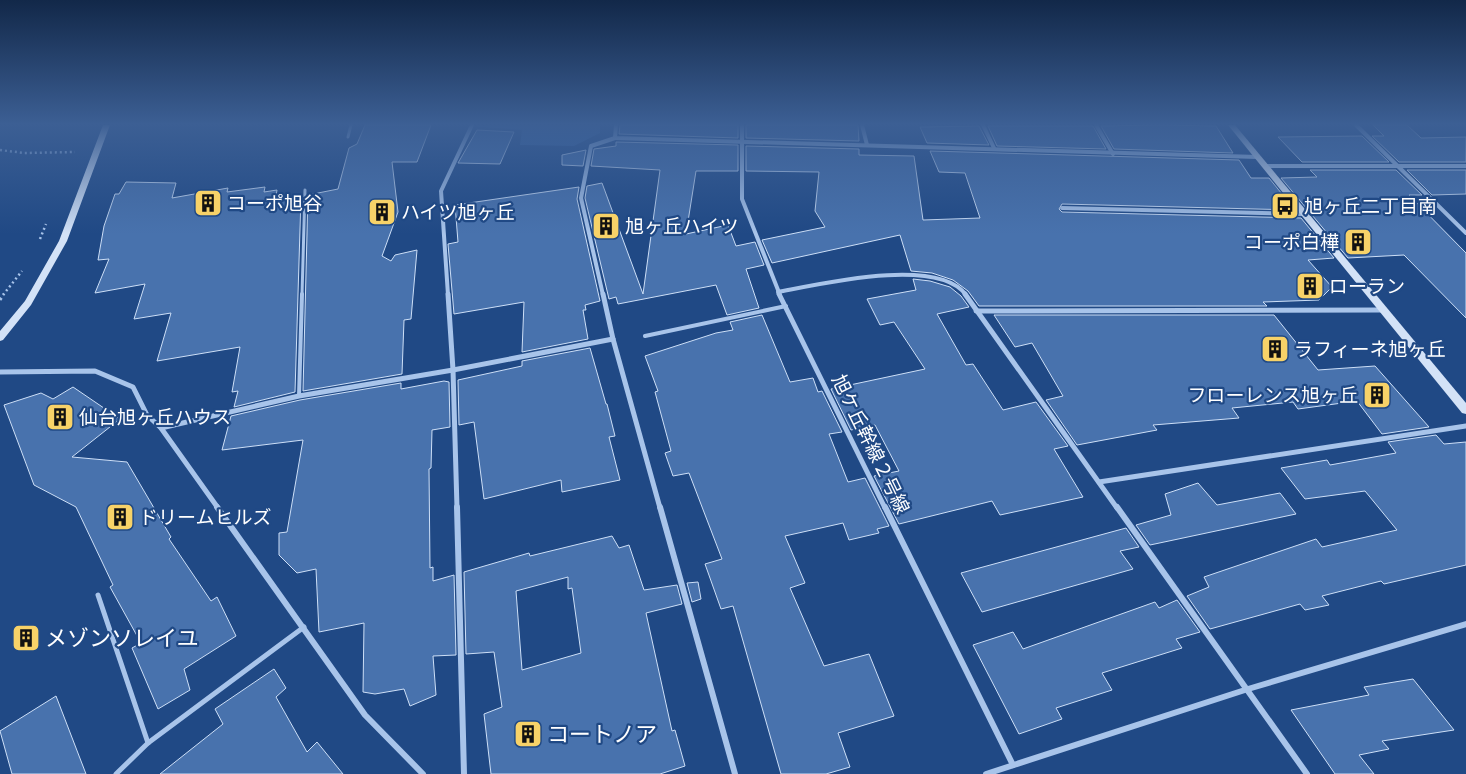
<svg xmlns="http://www.w3.org/2000/svg" width="1466" height="774" viewBox="0 0 1466 774" font-family="'PT Sans Narrow','Noto Sans JP',sans-serif">
<rect width="100%" height="100%" fill="#204985"/>
<path fill="#3362a2" d="M600,125V133L574,146L520,145L522,130L470,126Z"/>
<g fill="#4872ad" stroke="#cddff7" fill-rule="evenodd">
<path d="M365,125H431L417,162H392L398,212L382,256L391,261L395,255L417,250L411,319L404,320L402,374L303,391L308,195L338,189L349,148L357,144Z"/>
<path d="M620,125H738V138L619,134Z"/>
<path d="M746,125H858L859,141L746,138Z"/>
<path d="M1160,125L1216,126L1233,153L1114,149L1101,126Z"/>
<path d="M1373,125H1407L1421,138L1466,137V162H1399L1372,136H1384Z"/>
<path d="M979,126L989,145L927,143L920,127Z"/>
<path d="M988,126H1093L1106,149L997,146Z"/>
<path d="M477,130L514,132L500,164L458,163Z"/>
<path d="M1362,136L1389,162H1302L1278,137Z"/>
<path d="M616,142L738,145V171H696L686,234L728,225L736,246L755,242L764,265L746,269L759,308L727,315L716,285L618,304L616,297L609,299L585,198L587,186L602,183L643,294L660,170L591,166L594,149L616,146Z"/>
<path d="M746,146L859,149V155L914,156L923,220L980,218L965,173L939,172L930,151L1239,160L1251,178H1269L1295,210L1062,204L1059,209L1062,212L1301,218L1334,258L1308,260L1332,287L1319,300L1263,302L1267,306H979L968,291L953,280L932,273L911,271L900,235L772,263L762,240L825,227L815,211L819,172L746,171Z"/>
<path d="M586,150L583,166L562,165V155Z"/>
<path d="M1310,170H1396L1422,195H1409L1466,253V318L1404,255L1348,258L1281,178L1317,177Z"/>
<path d="M1407,170H1466V194L1432,195Z"/>
<path d="M126,182L176,183L172,198L228,188L227,192L265,187L264,192L277,190L275,202L301,197L295,392L234,407L238,391L232,392L240,347L157,361L171,313L134,319L145,284L95,293L109,259L98,260L104,226L115,194H119Z"/>
<path d="M579,187L577,199L600,301L585,305L586,310H583L588,339L522,352L524,302L454,314L448,244L458,242L455,205Z"/>
<path d="M913,279L930,281L950,287L961,296L969,307L937,314L966,365L973,364L1003,410L1036,402L1068,446L1054,449L1083,497L1000,515L992,501L899,524L874,476L899,471L875,425L851,430L831,389L925,369L894,322L880,325L867,299L916,290Z"/>
<path d="M762,315L790,382L813,378L818,392L822,391L842,432L829,434L848,482L865,478L889,526L877,529L879,533L849,540L843,523L785,536L805,583L790,588L824,666L869,654L894,716L838,733L850,767L826,774H781L733,606L721,609L705,564L722,559L689,473L673,476L665,453L671,451L655,392L658,391L645,356L716,333L733,330L730,322Z"/>
<path d="M994,315H1274L1318,370L1375,366L1429,427L1382,434L1357,401L1298,409L1293,402L1232,408L1239,418L1153,425L1157,430L1077,445L1046,400L1063,396L1032,343L1015,347Z"/>
<path d="M590,348L606,404H607L615,436L609,437L620,480L562,492L561,480L484,499L474,422L459,425L458,380L522,366V361Z"/>
<path d="M444,381L449,382L450,427L432,430L431,468L429,469L430,568L433,567V581L454,575L456,655L433,656L436,695L410,706L404,689L375,694L363,692L364,623L319,632L316,569L297,573L279,555V533L287,532L303,440L222,450L231,416L300,400L401,383V389Z"/>
<path d="M73,387L120,419L72,457L127,462L171,537L169,539L211,601L217,597L236,636L184,669L190,690L158,709L132,648L141,643L110,587L113,585L76,507L34,485L4,405L41,393L53,399Z"/>
<path d="M1436,435L1444,444L1466,442V565L1384,584L1381,581L1322,596L1329,605L1305,610L1300,604L1210,629L1187,596L1209,587L1204,577L1316,539L1322,547L1397,530L1365,491L1305,499L1281,468L1327,460L1330,465L1396,453L1388,442Z"/>
<path d="M1198,483L1217,505L1280,493L1296,514L1150,545L1136,525L1171,515L1165,494Z"/>
<path d="M1126,528L1139,547L1120,551L1133,569L982,612L961,573Z"/>
<path d="M612,536L619,548L629,545L644,590L677,585L682,604L646,613L672,731L675,730L685,766L660,774H491L484,714L502,707L494,652L466,654L464,572L529,553L530,556ZM568,577V589L572,588L581,653L522,670L516,591Z"/>
<path d="M698,582L701,599L692,602L687,583Z"/>
<path d="M1177,600L1200,632L1176,639L1182,648L1102,673L1112,690L1056,708L1062,719L1019,734L973,645L1013,632L1023,649L1155,602L1159,608Z"/>
<path d="M274,669L286,688L276,697L307,752L317,742L343,774H160L223,724L215,709Z"/>
<path d="M1413,679L1454,730L1382,741L1389,749L1359,755L1374,774H1335L1291,710L1369,695L1364,687Z"/>
<path d="M56,696L86,774H12L0,731Z"/>
</g>
<g fill="none" stroke-linecap="round" stroke-linejoin="round">
<g stroke="#a8c4ea" stroke-width="2.5" stroke-dasharray="2 3" stroke-linecap="butt">
<path d="M0,150L24,153L75,152"/>
<path d="M40,239L46,224"/>
<path d="M3,295L22,271"/>
</g>
<path stroke="#a8c4ea" stroke-width="3" stroke-dasharray="2.5 4" stroke-linecap="butt" d="M0,300L4,294"/>
<g stroke="#a8c4ea" stroke-width="3">
<path d="M348,137L351,125"/>
<path d="M302,295L305,190"/>
</g>
<g stroke="#a8c4ea" stroke-width="4">
<path d="M645,336L786,306"/>
<path d="M299,396L302,294"/>
</g>
<g stroke="#a8c4ea" stroke-width="5">
<path d="M98,595L148,743"/>
<path d="M116,774L148,743L304,627"/>
</g>
<g stroke="#a8c4ea" stroke-width="4">
<path d="M616,125L615,138L1258,157"/>
<path d="M742,125V199L780,295"/>
<path d="M862,125L867,145"/>
<path d="M983,125L994,148"/>
<path d="M1096,125L1113,154"/>
<path d="M1356,125L1466,233"/>
<path d="M1265,166H1466"/>
<path d="M1062,208L1304,214"/>
<path d="M778,292C820,284 938,256 966,295"/>
<path d="M448,295L441,191L472,125"/>
<path d="M603,295L581,198L591,146L615,138"/>
</g>
<g stroke="#a8c4ea" stroke-width="5">
<path d="M448,294L453,370L457,508"/>
<path d="M603,294L613,339L660,508"/>
<path d="M779,294L885,508"/>
<path d="M965,294L1117,508"/>
<path d="M976,311L1381,310"/>
<path d="M0,372L95,371L133,387L147,415L161,428L218,508"/>
<path d="M161,428L299,396L453,370L613,339"/>
<path d="M1099,482L1466,426"/>
</g>
<g stroke="#a8c4ea" stroke-width="6">
<path d="M217,507L365,715L423,774"/>
<path d="M457,507L464,774"/>
<path d="M660,507L735,774"/>
<path d="M885,507L1013,765"/>
<path d="M1117,507L1307,774"/>
<path d="M986,774L1248,689L1466,624"/>
</g>
<g fill="#d3e2f7" fill-rule="evenodd">
<path d="M103,125H110L67,241L31,305L3,340L0,341V331L25,301L59,241Z"/>
<path d="M1228,125H1235L1466,403V414L1462,413Z"/>
</g>
</g>
<linearGradient id="sky" x2="0" y2="1"><stop stop-color="#122849"/><stop offset="0.53" stop-color="#3c5f94"/><stop offset="1" stop-color="#3c5f94" stop-opacity="0"/></linearGradient>
<rect width="1466" height="234" fill="url(#sky)"/>
<defs>
<symbol id="building-square" viewBox="-11 -11 22 22"><rect x="-9" y="-9" width="18" height="18" rx="4" fill="#f7d268" stroke="#204985"/><path d="M-4-6H4V6H1V3H-1V6H-4ZM-2.5-4.3h1.7v1.8h-1.7ZM.8-4.3h1.7v1.8H.8ZM-2.5-1h1.7V.8h-1.7ZM.8-1h1.7V.8H.8Z" fill="#111"/></symbol>
<symbol id="bus-square" viewBox="-11 -11 22 22"><rect x="-9" y="-9" width="18" height="18" rx="4" fill="#f7d268" stroke="#204985"/><path d="M-5-6H5V4H4V6H2V4H-2V6H-4V4H-5ZM-3.5-4V0h7V-4ZM-3.5 1.2v1.5H-2V1.2ZM2 1.2v1.5H3.5V1.2Z" fill="#111"/></symbol>
</defs>
<g fill-rule="evenodd">
<use href="#building-square" x="192" y="187" width="32" height="32"/>
<use href="#bus-square" x="1269" y="190" width="32" height="32"/>
<use href="#building-square" x="366" y="196" width="32" height="32"/>
<use href="#building-square" x="590" y="210" width="32" height="32"/>
<use href="#building-square" x="1342" y="226" width="32" height="32"/>
<use href="#building-square" x="1294" y="270" width="32" height="32"/>
<use href="#building-square" x="1259" y="333" width="32" height="32"/>
<use href="#building-square" x="1361" y="379" width="32" height="32"/>
<use href="#building-square" x="44" y="401" width="32" height="32"/>
<use href="#building-square" x="104" y="501" width="32" height="32"/>
<use href="#building-square" x="10" y="622" width="32" height="32"/>
<use href="#building-square" x="512" y="718" width="32" height="32"/>
</g>
<g text-anchor="middle" stroke-width="4.5" stroke-linejoin="round" paint-order="stroke">
<g font-size="19" fill="#fff" stroke="#204985" text-anchor="start">
<text x="227" y="210">コーポ旭谷</text>
<text x="1304" y="213">旭ヶ丘二丁目南</text>
<text x="401" y="219">ハイツ旭ヶ丘</text>
<text x="625" y="233">旭ヶ丘ハイツ</text>
<text x="1339" y="249" text-anchor="end">コーポ白樺</text>
<text x="1329" y="293">ローラン</text>
<text x="1294" y="356">ラフィーネ旭ヶ丘</text>
<text x="1358" y="402" text-anchor="end">フローレンス旭ヶ丘</text>
<text x="79" y="424">仙台旭ヶ丘ハウス</text>
<text x="139" y="524">ドリームヒルズ</text>
</g>
<g font-size="19" fill="#fff" stroke="#204985">
<text transform="translate(871 444) rotate(64)" y="7">旭ケ丘幹線２号線</text>
</g>
<g font-size="22" fill="#fff" stroke="#204985" text-anchor="start">
<text x="45" y="646">メゾンソレイユ</text>
<text x="547" y="742">コートノア</text>
</g>
</g>
</svg>
